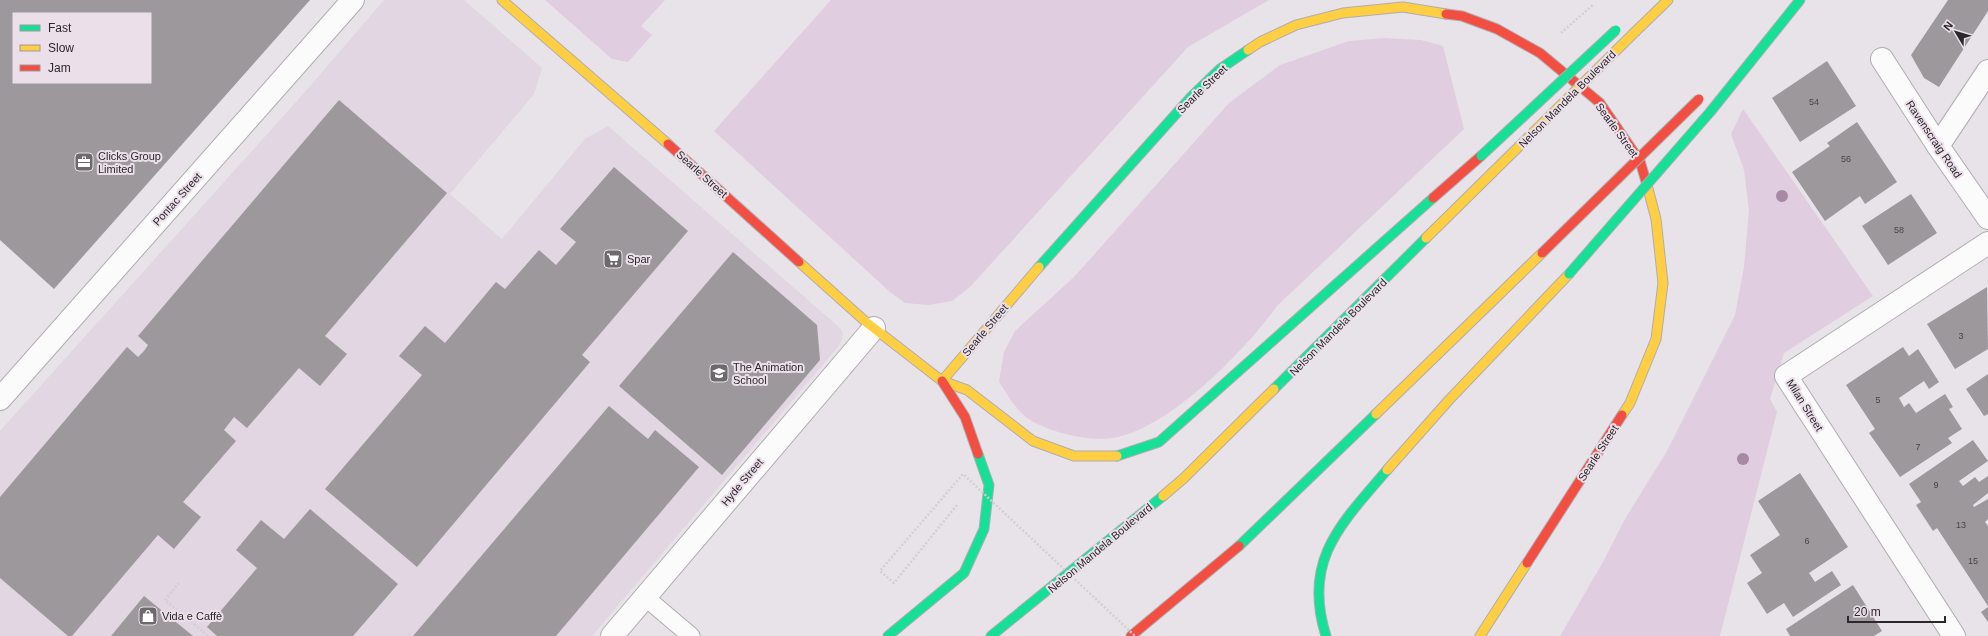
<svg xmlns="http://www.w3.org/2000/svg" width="1988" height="636" viewBox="0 0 1988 636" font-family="Helvetica,sans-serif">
<rect width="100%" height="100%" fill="#e8e3e8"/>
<path fill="#e1d6e1" d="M384,0H464L542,68L534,94L450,194L502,239L585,139L608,126L840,328L843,333L842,340L837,348L592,636H0V431L305,92Z"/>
<g fill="#e1cde0">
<path d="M545,0H665L641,26L652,35L628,62L612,59Z"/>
<path d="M831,0H1269L1188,47L970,287L952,301L928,305L905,303L890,292L714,131Z"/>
<path d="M1384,38L1421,40L1443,46L1464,129L1277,306C1246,350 1171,426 1118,437C1092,443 1052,433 1030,420C1016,411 1008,395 999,382L1004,352L1015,331L1075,276L1229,103L1280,65L1349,41Z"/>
<path d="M1743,109L1873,296L1784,353L1770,399L1777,412L1720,636H1560L1603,562L1626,517L1666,453L1735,315L1744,267L1749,210L1744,170L1731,134Z"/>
</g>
<g fill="#9c989c" fill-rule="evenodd">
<path d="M0,0H310L54,289L0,240ZM13,13H151V83H13Z"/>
<path d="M1948,0H1988V11L1939,87L1924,78L1911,55Z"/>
<path d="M1827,61L1856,106L1800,142L1772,98Z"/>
<path d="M339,100L447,193L325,336L347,354L320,386L299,368L247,428L234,417L224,430L236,441L183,502L201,517L174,549L158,535L72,636H68L0,578V497L127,347L138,357L144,351L148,345L138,336Z"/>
<path d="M1857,122L1897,182L1865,204L1860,196L1825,221L1792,172L1830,146L1827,143Z"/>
<path d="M614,167L688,231L582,355L590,362L417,567L325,489L422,375L399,356L425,326L445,343L496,282L505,289L539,250L556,265L576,242L560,229Z"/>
<path d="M1911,194L1937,233L1888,265L1862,226Z"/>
<path d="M733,252L817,325L820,360L722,475L619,386Z"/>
<path d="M1987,287L1988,349L1955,369L1927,324Z"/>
<path d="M1903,347L1909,356L1918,349L1939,382L1929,389L1924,381L1899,398L1904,407L1909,403L1916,413L1945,394L1953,407L1949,409L1962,429L1948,438L1952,443L1900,477L1869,433L1875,429L1846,385Z"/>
<path d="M1988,374V414L1984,416L1966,389Z"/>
<path d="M609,406L648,439L655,430L699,467L556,636H413Z"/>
<path d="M1973,440L1988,461L1959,481L1963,486L1975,477L1979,482L1988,476V493L1973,505L1974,507L1988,499V519L1985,522L1988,526V606L1937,528L1933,531L1916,505L1921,502L1909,484Z"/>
<path d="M1800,473L1848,547L1809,573L1815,582L1832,571L1841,585L1793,617L1784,603L1767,614L1747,583L1762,573L1750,555L1780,535L1758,501Z"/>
<path d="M310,509L398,584L353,636H217L207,627L257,568L236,550L261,520L284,539Z"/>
<path d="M1853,585L1882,631L1874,636H1790L1786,629Z"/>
<path d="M144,596L193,636H111Z"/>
<path d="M1988,607V622L1981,612Z"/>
</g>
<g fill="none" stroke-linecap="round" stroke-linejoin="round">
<defs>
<path id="lane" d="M645,597L691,636"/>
<g id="street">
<path d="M1882,59L1938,146L1988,218"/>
<path d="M1938,146L1988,71"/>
<path d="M0,399L353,0"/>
<path d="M612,636L874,328"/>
<path d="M1954,636L1786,376L1988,243"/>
</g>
<g id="fast">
<path d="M1711,111L1800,0"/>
<path d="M1039,267L1192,96L1220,69L1248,50"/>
<path d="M1274,389L1426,238"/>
<path d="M1117,456L1159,442L1433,198"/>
<path d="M1239,546L1376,414"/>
<path d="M888,636L964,573L984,529L989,485L978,454"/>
<path d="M991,636L1163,496"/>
<path d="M1326,636C1302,560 1341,524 1387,470"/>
</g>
<g id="slow">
<path d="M502,0L668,144"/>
<path d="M1636,31L1668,0"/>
<path d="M1248,50L1260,42L1296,25L1343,13L1403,7L1446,14"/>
<path d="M1426,238L1492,173"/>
<path d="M799,262L866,322L942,381L1039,267"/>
<path d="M942,381L967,390L1033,441L1074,456H1117"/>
<path d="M1376,414L1542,253"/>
<path d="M1622,415L1630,403L1656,339L1663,283L1656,219L1647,185"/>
<path d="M1387,470L1449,400L1569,274"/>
<path d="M1163,496L1184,478L1274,389"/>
<path d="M1480,636L1527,563"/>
</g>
<g id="jam">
<path d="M1446,14L1462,16L1497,29L1540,53L1600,103L1640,161L1647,185"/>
<path d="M668,144L799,262"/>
<path d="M1433,198L1481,156"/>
<path d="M942,381L965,417L978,454"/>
<path d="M1527,563L1622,415"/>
<path d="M1131,636L1239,546"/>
</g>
</defs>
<use href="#lane" stroke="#b0acb0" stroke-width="19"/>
<use href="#street" stroke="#b0acb0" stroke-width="24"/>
<use href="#fast" stroke="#b0acb0" stroke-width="11"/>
<use href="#slow" stroke="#b0acb0" stroke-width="11"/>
<use href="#jam" stroke="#b0acb0" stroke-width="11"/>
<g stroke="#d2d0d2" stroke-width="2.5" stroke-dasharray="2 2" stroke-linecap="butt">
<path d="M1561,33L1594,4"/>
<path d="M179,583L165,600L207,635L206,636"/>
</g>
<use href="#lane" stroke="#fcfbfc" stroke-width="17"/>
<use href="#street" stroke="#fcfbfc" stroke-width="22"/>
<use href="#fast" stroke="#16e098" stroke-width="9"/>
<use href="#slow" stroke="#ffcf43" stroke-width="9"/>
<use href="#jam" stroke="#f24e42" stroke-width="9"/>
<defs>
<g id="fast-bridge">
<path d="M1481,156L1616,30"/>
<path d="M1569,274L1711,111"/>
</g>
<path id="slow-bridge" d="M1492,173L1636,31"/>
<path id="jam-bridge" d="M1542,253L1699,99"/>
</defs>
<use href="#fast-bridge" stroke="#b0acb0" stroke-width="11" stroke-linecap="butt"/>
<use href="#slow-bridge" stroke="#b0acb0" stroke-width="11" stroke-linecap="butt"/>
<use href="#jam-bridge" stroke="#b0acb0" stroke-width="11" stroke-linecap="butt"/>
<path stroke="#d2d0d2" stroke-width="2.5" stroke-dasharray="2 2" stroke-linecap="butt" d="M957,505L894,583L880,571L963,474L1135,636"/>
<use href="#fast-bridge" stroke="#16e098" stroke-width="9"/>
<use href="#slow-bridge" stroke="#ffcf43" stroke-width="9"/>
<use href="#jam-bridge" stroke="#f24e42" stroke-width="9"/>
</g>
<g fill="#a589a5">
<circle cx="1782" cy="196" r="6"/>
<circle cx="1743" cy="459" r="6"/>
</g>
<defs>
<symbol id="office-square" viewBox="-11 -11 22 22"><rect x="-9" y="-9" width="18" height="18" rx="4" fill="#6e696d" stroke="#ebe0ea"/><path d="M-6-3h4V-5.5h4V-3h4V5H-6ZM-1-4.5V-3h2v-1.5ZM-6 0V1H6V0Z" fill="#fff"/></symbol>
<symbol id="supermarket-square" viewBox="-11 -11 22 22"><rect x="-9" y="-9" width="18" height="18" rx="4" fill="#6e696d" stroke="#ebe0ea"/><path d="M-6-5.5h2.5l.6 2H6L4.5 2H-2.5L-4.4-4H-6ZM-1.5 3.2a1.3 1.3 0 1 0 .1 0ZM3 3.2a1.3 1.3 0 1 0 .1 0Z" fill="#fff"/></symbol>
<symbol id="university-square" viewBox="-11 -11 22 22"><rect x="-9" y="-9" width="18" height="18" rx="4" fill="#6e696d" stroke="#ebe0ea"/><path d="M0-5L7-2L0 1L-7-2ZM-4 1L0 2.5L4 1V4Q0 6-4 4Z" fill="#fff"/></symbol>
<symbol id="shop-square" viewBox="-11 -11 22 22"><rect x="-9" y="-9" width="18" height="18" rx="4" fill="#6e696d" stroke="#ebe0ea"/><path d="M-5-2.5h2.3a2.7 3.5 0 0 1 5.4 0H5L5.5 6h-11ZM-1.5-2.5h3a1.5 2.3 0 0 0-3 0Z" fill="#fff"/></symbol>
</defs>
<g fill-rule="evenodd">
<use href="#office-square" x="73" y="151" width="22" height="22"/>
<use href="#supermarket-square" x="602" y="248" width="22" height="22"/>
<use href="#university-square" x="708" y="362" width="22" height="22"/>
<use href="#shop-square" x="137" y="605" width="22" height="22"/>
</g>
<g text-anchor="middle" stroke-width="4" stroke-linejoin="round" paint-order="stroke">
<g font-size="9" fill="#484347">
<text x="1814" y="105">54</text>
<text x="1846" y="162">56</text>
<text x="1899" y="233">58</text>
<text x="1961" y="339">3</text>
<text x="1878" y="403">5</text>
<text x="1918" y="450">7</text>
<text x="1936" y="488">9</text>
<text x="1961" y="528">13</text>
<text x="1807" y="544">6</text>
<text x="1973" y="564">15</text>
</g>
<g font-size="11" fill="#2c272b" stroke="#ebe0ea">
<text transform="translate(1202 89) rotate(-44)" y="4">Searle Street</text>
<text transform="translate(1567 99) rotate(-45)" y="4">Nelson Mandela Boulevard</text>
<text transform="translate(1617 130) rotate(54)" y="4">Searle Street</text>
<text transform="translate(1934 139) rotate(56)" y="4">Ravenscraig Road</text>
<text transform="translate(702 174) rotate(42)" y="4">Searle Street</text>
<text transform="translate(177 199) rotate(-48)" y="4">Pontac Street</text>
<text transform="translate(1338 327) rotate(-45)" y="4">Nelson Mandela Boulevard</text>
<text transform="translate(985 330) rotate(-50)" y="4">Searle Street</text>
<text transform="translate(1805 405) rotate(58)" y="4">Milan Street</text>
<text transform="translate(1598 453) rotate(-57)" y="4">Searle Street</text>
<text transform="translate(742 482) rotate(-50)" y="4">Hyde Street</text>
<text transform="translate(1100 548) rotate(-40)" y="4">Nelson Mandela Boulevard</text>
</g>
<g font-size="11" fill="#2c272b" stroke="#ebe0ea" text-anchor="start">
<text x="98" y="160">Clicks Group<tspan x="98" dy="13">Limited</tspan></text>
<text x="627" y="263">Spar</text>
<text x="733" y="371">The Animation<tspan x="733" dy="13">School</tspan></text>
<text x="162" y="620">Vida e Caffè</text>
</g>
</g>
<rect x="12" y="12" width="140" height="72" fill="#ebe0ea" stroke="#9f969e"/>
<rect x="20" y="25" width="20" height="6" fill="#16e098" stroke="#9f969e"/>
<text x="48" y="32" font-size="12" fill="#2c272b">Fast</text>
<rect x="20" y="45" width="20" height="6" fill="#ffcf43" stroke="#9f969e"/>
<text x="48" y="52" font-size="12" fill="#2c272b">Slow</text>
<rect x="20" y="65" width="20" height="6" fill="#f24e42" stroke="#9f969e"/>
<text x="48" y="72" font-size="12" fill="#2c272b">Jam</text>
<g transform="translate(1956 32) rotate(308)" stroke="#ebe0ea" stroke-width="3" paint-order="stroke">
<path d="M0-3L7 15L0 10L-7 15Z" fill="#2c272b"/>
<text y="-6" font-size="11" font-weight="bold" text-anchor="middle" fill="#2c272b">N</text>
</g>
<path d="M1848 616v6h97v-6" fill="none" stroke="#2c272b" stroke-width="2"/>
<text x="1854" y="616" font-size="12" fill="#2c272b" stroke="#ebe0ea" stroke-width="3" paint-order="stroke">20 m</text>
</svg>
